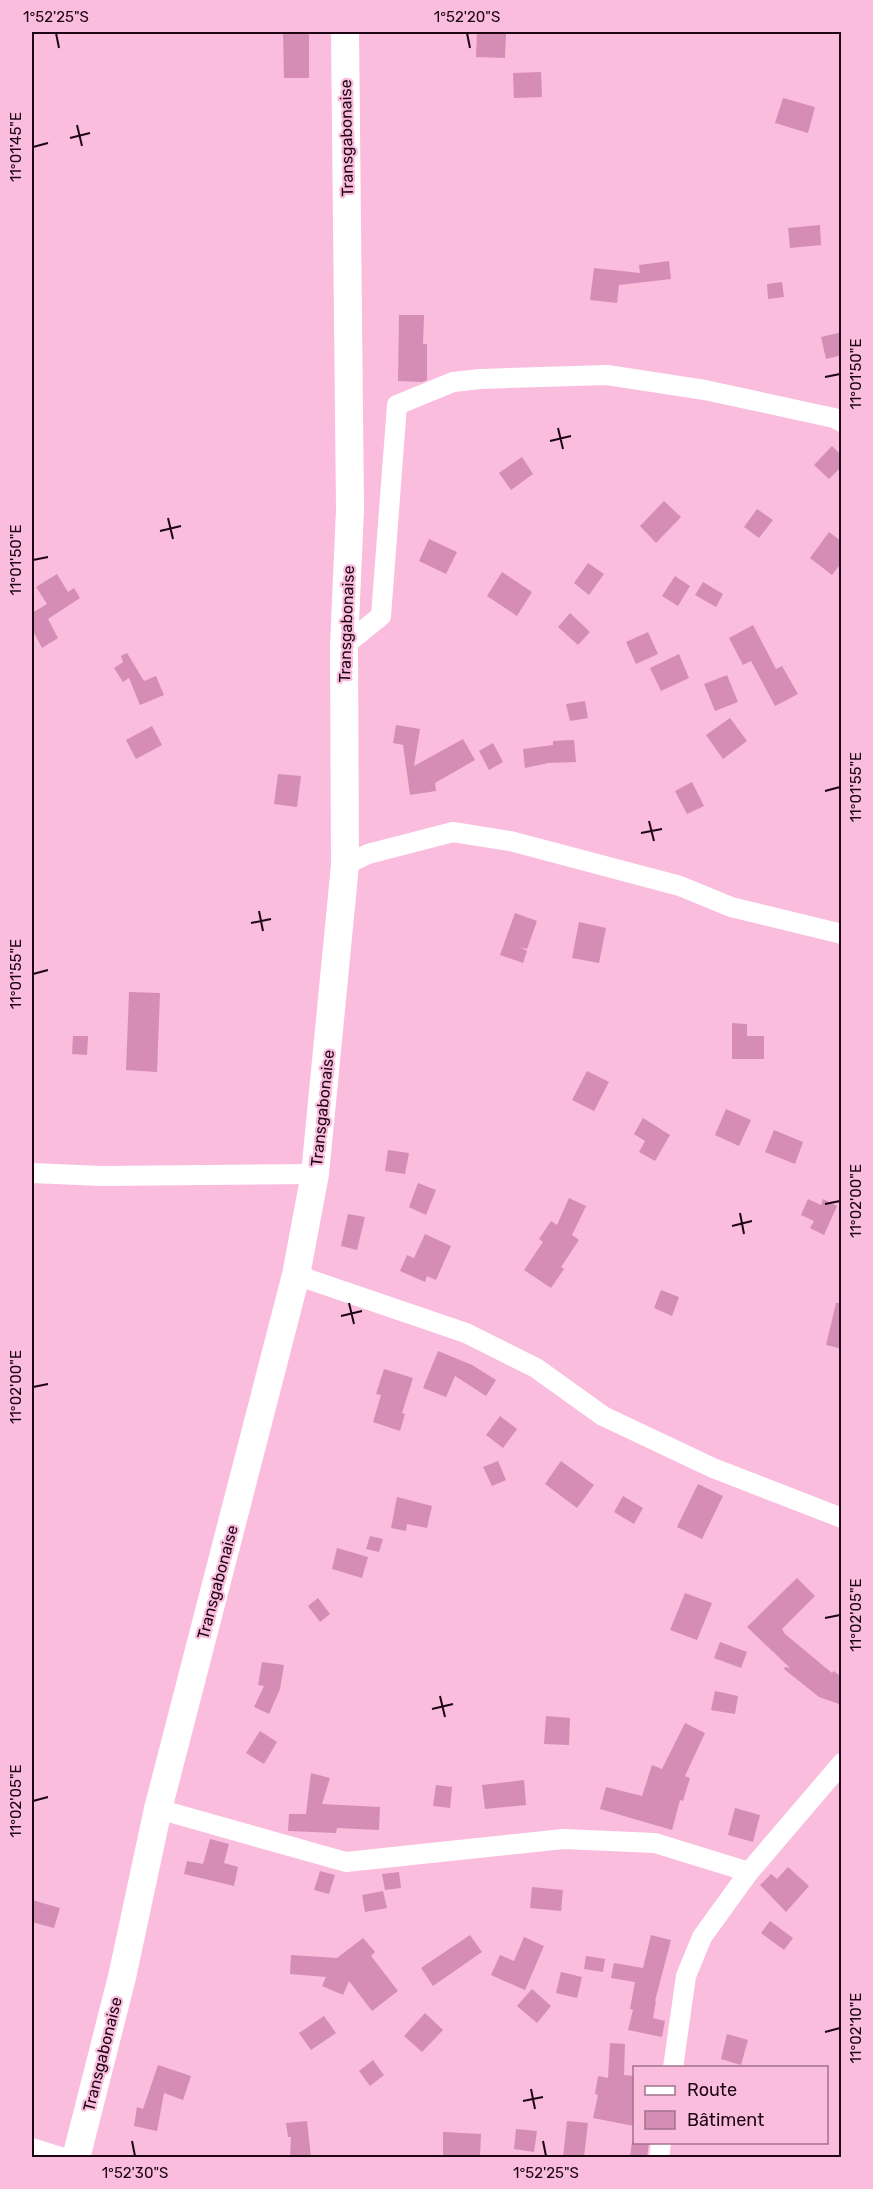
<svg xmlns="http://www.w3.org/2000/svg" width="873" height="2189" viewBox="0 0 873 2189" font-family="Rubik,sans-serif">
<rect width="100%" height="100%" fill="#fabdde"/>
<g fill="#d58db5">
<path d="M283,32H309V78H284Z"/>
<path d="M477,32L506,34L505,58L476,57Z"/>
<path d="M541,72L542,97L514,98L513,73Z"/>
<path d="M783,98L815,107L808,133L775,123Z"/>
<path d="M820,225L821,245L790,248L788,228Z"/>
<path d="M669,261L671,279L619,285L617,303L590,300L594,268L640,273L639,265Z"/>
<path d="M782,282L784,297L768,299L767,284Z"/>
<path d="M399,315H424L423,344H427V380L422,382L398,381Z"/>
<path d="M842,332V355L826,359L821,337Z"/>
<path d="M832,446L842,456V466L829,479L814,465Z"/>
<path d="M522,457L533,474L511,490L499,473Z"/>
<path d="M664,501L681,517L656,543L640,526Z"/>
<path d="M757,509L773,520L759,538L744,527Z"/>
<path d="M829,532L842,542V562L832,575L810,558Z"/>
<path d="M429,539L457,552L446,574L419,561Z"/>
<path d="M588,563L604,574L589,595L574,583Z"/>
<path d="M502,572L532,592L517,616L487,596Z"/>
<path d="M57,574L68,592L74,588L80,598L48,619L58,638L42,648L32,629V613L47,604L36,587Z"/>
<path d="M675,576L690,586L678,606L662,596Z"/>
<path d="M703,582L723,594L716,607L695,595Z"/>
<path d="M570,613L590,632L578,645L558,627Z"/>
<path d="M753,625L776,669L782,666L798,694L775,706L751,661L743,665L729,638Z"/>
<path d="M648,632L658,654L636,664L626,642Z"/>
<path d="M127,653L144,681L156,676L164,695L140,705L129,678L123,682L114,668L123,662L121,656Z"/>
<path d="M679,654L689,678L661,691L650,668Z"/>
<path d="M727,675L738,702L715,711L704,684Z"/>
<path d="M585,701L588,718L570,721L566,704Z"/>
<path d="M730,718L747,741L723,759L706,735Z"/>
<path d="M396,725L420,729L414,766L463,739L475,760L435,783L436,791L410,795L403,745L393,743Z"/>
<path d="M152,726L162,745L136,759L126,740Z"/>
<path d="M574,740L576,762L548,763L525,768L523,749L553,745V741Z"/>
<path d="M493,743L503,762L489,770L479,751Z"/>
<path d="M278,774L301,776L297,807L274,804Z"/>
<path d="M692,782L704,806L687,814L675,791Z"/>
<path d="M515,913L537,921L527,949L520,947L527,951L523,963L500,955Z"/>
<path d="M579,922L606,928L599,963L572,958Z"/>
<path d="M129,992L160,993L157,1072L126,1070Z"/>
<path d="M732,1023L747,1024V1036H764V1059H732Z"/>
<path d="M73,1036H88L87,1055L72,1054Z"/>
<path d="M587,1071L609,1082L594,1111L572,1100Z"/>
<path d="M726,1109L751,1120L739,1146L715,1135Z"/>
<path d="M643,1118L670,1135L655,1161L639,1152L645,1141L634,1134Z"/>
<path d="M774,1130L803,1142L795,1164L765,1152Z"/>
<path d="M388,1150L409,1153L405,1174L385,1171Z"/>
<path d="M418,1183L436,1190L426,1215L409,1207Z"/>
<path d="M569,1198L586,1206L572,1235L579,1240L561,1267L564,1269L551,1288L524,1270L543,1242L539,1239L551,1221L557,1225Z"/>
<path d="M808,1199L821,1205L823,1199L837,1206L824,1235L810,1228L814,1221L801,1215Z"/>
<path d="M348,1214L365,1217L357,1250L341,1246Z"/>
<path d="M425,1234L451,1246L436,1280L427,1276L425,1282L400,1271L407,1255L414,1258Z"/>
<path d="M661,1290L679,1297L672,1316L654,1308Z"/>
<path d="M836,1303H842V1349L826,1345Z"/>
<path d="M438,1351L472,1365L496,1380L486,1396L455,1376L446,1397L423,1388Z"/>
<path d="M384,1369L413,1378L402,1413L405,1414L400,1431L373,1422L381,1395L376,1394Z"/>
<path d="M500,1416L517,1429L503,1448L486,1435Z"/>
<path d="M498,1461L506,1480L492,1486L483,1467Z"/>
<path d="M561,1461L594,1485L577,1508L545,1484Z"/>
<path d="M698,1484L723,1496L702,1539L677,1527Z"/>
<path d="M623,1496L643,1508L634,1524L614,1512Z"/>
<path d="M397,1497L432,1506L427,1528L407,1524L406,1531L391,1528Z"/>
<path d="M370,1536L383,1539L379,1552L366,1549Z"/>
<path d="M337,1548L368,1557L362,1578L332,1569Z"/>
<path d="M797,1578L815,1596L782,1629L785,1634L832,1673L834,1671L842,1678V1705L819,1697L784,1669L785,1667L790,1668L747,1627Z"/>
<path d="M685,1593L712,1603L697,1640L670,1630Z"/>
<path d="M318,1598L330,1614L320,1622L308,1606Z"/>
<path d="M720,1642L747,1652L741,1668L714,1658Z"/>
<path d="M262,1662L284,1665L280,1689L269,1714L254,1707L264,1686L258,1685Z"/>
<path d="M715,1691L738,1696L735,1714L711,1710Z"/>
<path d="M546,1716L570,1718L569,1745L544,1744Z"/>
<path d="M685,1723L705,1733L685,1776L690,1778L683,1801L680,1800L672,1830L600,1809L606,1787L642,1796L652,1765L662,1769Z"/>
<path d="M260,1731L277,1742L264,1764L246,1753Z"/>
<path d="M311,1773L330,1778L322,1804L380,1807L379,1830L337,1828L336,1833L288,1831L289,1814H306Z"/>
<path d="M524,1780L526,1805L485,1809L482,1785Z"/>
<path d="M436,1785L452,1787L450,1808L433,1806Z"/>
<path d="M735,1808L760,1815L753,1842L728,1835Z"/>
<path d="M210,1839L229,1844L224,1863L238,1867L234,1886L184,1874L187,1861L203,1864Z"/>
<path d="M788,1867L809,1886L786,1912L760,1885L771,1874L777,1879Z"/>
<path d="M320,1871L335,1875L329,1894L314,1890Z"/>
<path d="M399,1872L401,1888L385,1890L382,1874Z"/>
<path d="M532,1887L563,1890L561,1911L530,1908Z"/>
<path d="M383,1891L387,1908L365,1912L362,1895Z"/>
<path d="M32,1900L60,1908L54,1928L32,1922Z"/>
<path d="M770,1921L793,1938L784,1950L761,1933Z"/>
<path d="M470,1935L482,1952L433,1986L421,1968Z"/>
<path d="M651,1935L671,1940L655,2001H656L653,2018L665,2021L662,2037L628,2030L633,2010L630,2009L635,1982L611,1978L614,1963L643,1968Z"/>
<path d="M524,1937L544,1946L525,1990L491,1975L500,1955L514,1961Z"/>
<path d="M363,1938L375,1952L371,1956L398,1991L372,2011L349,1981L343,1995L322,1986L326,1977L290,1974L291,1955L337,1958Z"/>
<path d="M586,1956L605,1959L603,1972L584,1969Z"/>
<path d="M561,1972L582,1977L577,1998L556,1993Z"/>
<path d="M532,1989L551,2006L537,2023L517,2006Z"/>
<path d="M425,2013L443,2030L422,2052L404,2036Z"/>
<path d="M324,2016L336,2033L311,2050L299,2033Z"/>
<path d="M727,2034L748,2040L741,2065L721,2059Z"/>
<path d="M610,2043L625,2044L624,2075L634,2076V2126L593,2118L598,2095L595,2094L598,2076L608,2078Z"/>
<path d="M373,2060L384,2075L370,2086L359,2071Z"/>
<path d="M158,2065L191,2076L183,2100L164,2093L157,2131L134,2126L137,2107L143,2109Z"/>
<path d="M307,2121L311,2157H290L291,2137H288L286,2123Z"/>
<path d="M567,2121L588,2123L584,2157H563Z"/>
<path d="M516,2129L537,2131L534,2152L514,2149Z"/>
<path d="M443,2132L481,2134L480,2157H443Z"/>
<path d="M632,2142H649L647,2157H630Z"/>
</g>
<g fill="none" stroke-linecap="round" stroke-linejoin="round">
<g stroke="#fff" stroke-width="20">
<path d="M344,646L381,616L397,405L453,382L480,379L607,375L705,390L834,418L842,422"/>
<path d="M345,865L368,854L453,832L510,841L680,886L731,907L842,934"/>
<path d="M32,1173L102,1176L315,1174"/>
<path d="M296,1275L466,1333L536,1368L603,1416L713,1468L842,1518"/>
<path d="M158,1809L346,1862L563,1839L655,1843L749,1872"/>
<path d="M673,2068L686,1976L702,1937L749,1872L842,1763"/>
<path d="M32,2148L64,2158"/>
<path d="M659,2158L661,2142"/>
</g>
<path stroke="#fff" stroke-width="28" d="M76,2158L122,1977L158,1809L296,1275L315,1174L345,865L344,646L350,509L345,32"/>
</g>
<path fill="none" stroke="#1d0514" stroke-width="2" d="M56,33L59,48M467,33L470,48M77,125L82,146M70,138L90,133M33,147L48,143M825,377L840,374M558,428L563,449M550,441L571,436M168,518L173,539M160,531L181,526M33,560L48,557M825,791L840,787M649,821L654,841M641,833L662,829M259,911L263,931M251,923L271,919M33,974L48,970M825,1204L840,1201M740,1213L744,1234M732,1226L752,1221M349,1303L354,1324M341,1316L362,1311M33,1387L48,1384M825,1618L840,1615M440,1696L445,1717M432,1709L453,1704M33,1801L48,1797M825,2032L840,2028M531,2089L535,2109M523,2101L543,2097M132,2141L135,2156M543,2141L546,2156"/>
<g text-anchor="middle" stroke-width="4.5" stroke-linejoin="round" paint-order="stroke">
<g font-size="16" fill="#1d0514" stroke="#fabdde">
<text transform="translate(346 138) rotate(-91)" y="6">Transgabonaise</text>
<text transform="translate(346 624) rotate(-88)" y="6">Transgabonaise</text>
<text transform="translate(322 1108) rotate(-84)" y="6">Transgabonaise</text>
<text transform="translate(217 1582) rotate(-75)" y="6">Transgabonaise</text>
<text transform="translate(102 2054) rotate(-76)" y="6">Transgabonaise</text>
</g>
</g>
<rect width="873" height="2189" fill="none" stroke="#fabdde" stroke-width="66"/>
<rect x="633" y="2066" width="195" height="78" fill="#fabdde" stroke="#a2738d" stroke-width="1.5"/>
<rect x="645" y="2086" width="30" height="9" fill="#ffffff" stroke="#a2738d" stroke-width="1.5"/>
<text x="687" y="2096" font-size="18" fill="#1d0514">Route</text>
<rect x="645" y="2111" width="30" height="18" fill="#d58db5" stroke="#a2738d" stroke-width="1.5"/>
<text x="687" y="2126" font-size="18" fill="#1d0514">Bâtiment</text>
<rect x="33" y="33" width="807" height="2123" fill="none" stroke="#1d0514" stroke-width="2"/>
<g font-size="15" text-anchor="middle" fill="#1d0514">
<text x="56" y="22">1°52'25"S</text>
<text x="467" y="22">1°52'20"S</text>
<text transform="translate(16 147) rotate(-90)" y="5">11°01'45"E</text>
<text transform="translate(856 374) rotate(-90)" y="5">11°01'50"E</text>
<text transform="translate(16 560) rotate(-90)" y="5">11°01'50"E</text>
<text transform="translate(856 787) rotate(-90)" y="5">11°01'55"E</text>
<text transform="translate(16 974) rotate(-90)" y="5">11°01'55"E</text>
<text transform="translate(856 1201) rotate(-90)" y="5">11°02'00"E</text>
<text transform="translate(16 1387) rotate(-90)" y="5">11°02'00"E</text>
<text transform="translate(856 1615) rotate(-90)" y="5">11°02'05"E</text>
<text transform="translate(16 1801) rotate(-90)" y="5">11°02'05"E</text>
<text transform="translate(856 2028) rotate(-90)" y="5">11°02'10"E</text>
<text x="135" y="2178">1°52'30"S</text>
<text x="546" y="2178">1°52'25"S</text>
</g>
</svg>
